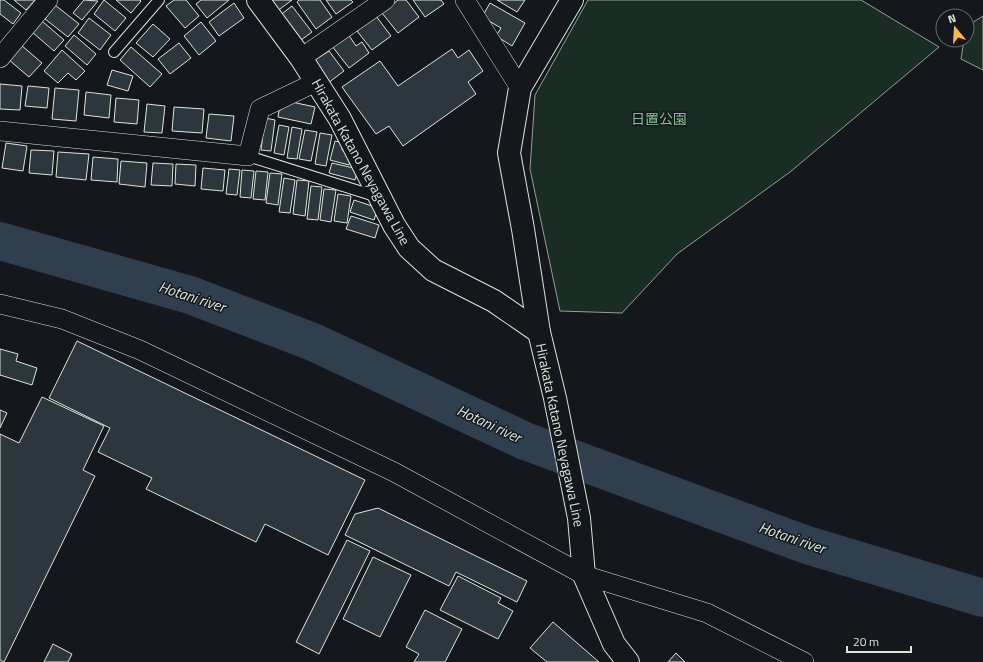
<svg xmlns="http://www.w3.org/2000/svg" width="983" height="662" viewBox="0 0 983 662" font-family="'Titillium Web','Noto Sans JP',sans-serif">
<rect width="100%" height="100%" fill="#14181c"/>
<g fill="#1a2d24" stroke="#939e99">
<path d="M588,0H861L939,47L790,172L677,254L622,313L560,311L530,169L535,95Z"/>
<path d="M983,16V70L961,59L964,40H967V26Z"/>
</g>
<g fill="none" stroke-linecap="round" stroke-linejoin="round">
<path stroke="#2f3f4d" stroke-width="38" d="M0,241L190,295L313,342L525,441L807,545L983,598"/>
</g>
<g fill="#2c363c" stroke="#d8e6dc">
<path d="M0,0H4L21,13L13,24L0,14Z"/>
<path d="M14,0H35L26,10Z"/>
<path d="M84,0L98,1L82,20L73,13Z"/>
<path d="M104,0L126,18L115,31L94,14Z"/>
<path d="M116,0H140L141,1L131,13Z"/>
<path d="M174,0H186L199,16L185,28L166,6Z"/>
<path d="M201,0H229L207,18L196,4Z"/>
<path d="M267,0H292L276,12Z"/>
<path d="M299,0H320L332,17L316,29L297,2Z"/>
<path d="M326,0H351L353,2L336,14Z"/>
<path d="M398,0H406L419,17L398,33L382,13Z"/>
<path d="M413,0H441L444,4L425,17Z"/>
<path d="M497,0H525L517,12Z"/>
<path d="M234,3L244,18L219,36L209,22Z"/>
<path d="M490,3L525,23L512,46L496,36L501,28L482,17Z"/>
<path d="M55,5L79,24L68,37L45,19Z"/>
<path d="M292,6L312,32L297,43L278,17Z"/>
<path d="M376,16L391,36L372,50L357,31Z"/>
<path d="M89,18L111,35L100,50L78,33Z"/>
<path d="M42,21L64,40L54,51L32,32Z"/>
<path d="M201,22L216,41L199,55L184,36Z"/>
<path d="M153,24L170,39L153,57L136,43Z"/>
<path d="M348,34L356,46L362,42L369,53L349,68L332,46Z"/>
<path d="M74,35L96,54L87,65L65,46Z"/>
<path d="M179,43L191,58L170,74L158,59Z"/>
<path d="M21,45L42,63L29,77L8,59Z"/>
<path d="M131,47L162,74L150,87L120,60Z"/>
<path d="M452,49L458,58L469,50L483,71L468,82L476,94L403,146L389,126L376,134L342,87L380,61L398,86Z"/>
<path d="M62,50L85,71L76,80L68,73L58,83L44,71Z"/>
<path d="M329,51L344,71L328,83L312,62Z"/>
<path d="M112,70L133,76L128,91L107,85Z"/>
<path d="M0,84L22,86L20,110L0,109Z"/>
<path d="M28,86L49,88L47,108L25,106Z"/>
<path d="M55,88L79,90L76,121L52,119Z"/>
<path d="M86,92L111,95L109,118L84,115Z"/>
<path d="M116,98L139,100L137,124L114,122Z"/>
<path d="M292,102L315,107L311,124L278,117L279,111Z"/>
<path d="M147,104L165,106L162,133L144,132Z"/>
<path d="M174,107L204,109L202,133L172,131Z"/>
<path d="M209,114L234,116L231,141L206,138Z"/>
<path d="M265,118L275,120L271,151L261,150Z"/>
<path d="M279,125L289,127L284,155L274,153Z"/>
<path d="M292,127L302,129L297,159L287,158Z"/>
<path d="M305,130L317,132L311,161L299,159Z"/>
<path d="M320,133L332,135L326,166L315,164Z"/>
<path d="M335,141L344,143L342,150L352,153L349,165L330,160Z"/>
<path d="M6,143L27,146L23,171L2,168Z"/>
<path d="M31,150L54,151L52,175L29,173Z"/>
<path d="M58,152L89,154L86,180L56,177Z"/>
<path d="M93,157L118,159L117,182L91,180Z"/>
<path d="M121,161L147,163L145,187L119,184Z"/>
<path d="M153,163L173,164L172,186L151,185Z"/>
<path d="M332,163L358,169L355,180L329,173Z"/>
<path d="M176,164L196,165L195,186L175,184Z"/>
<path d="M203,168L225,170L223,191L201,189Z"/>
<path d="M229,169L240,170L237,195L226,194Z"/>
<path d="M242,170L254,171L251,198L240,197Z"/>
<path d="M256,171L268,172L265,200L253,199Z"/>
<path d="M270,173L282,174L278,205L266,203Z"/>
<path d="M284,178L295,180L290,213L279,212Z"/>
<path d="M297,180L309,181L305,216L293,214Z"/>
<path d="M311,186L322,187L318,220L307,219Z"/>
<path d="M324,189L336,190L331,222L320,220Z"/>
<path d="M338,194L351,196L347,223L334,221Z"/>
<path d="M354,200L378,208L374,220L350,212Z"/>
<path d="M351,216L379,225L375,238L346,229Z"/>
<path d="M77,341L365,480L328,555L265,524L256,542L146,489L152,478L98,452L110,428L49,398Z"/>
<path d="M0,349L18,354L16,361L37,368L32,385L0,375Z"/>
<path d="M42,397L104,426L83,470L95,476L4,662L0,660V434L19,443Z"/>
<path d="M0,410L7,413L0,428Z"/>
<path d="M378,508L527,581L517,602L456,572L449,586L345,535L355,514Z"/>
<path d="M347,540L370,551L319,654L296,642Z"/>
<path d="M373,557L411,575L380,637L343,619Z"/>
<path d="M458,576L501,598L498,603L513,611L498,639L440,610Z"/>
<path d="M425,610L462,629L445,662H414L419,654L406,647Z"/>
<path d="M553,622L599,662H547L530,648Z"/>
<path d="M53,644L72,654L68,662H44Z"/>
<path d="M676,653L685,662H668Z"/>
</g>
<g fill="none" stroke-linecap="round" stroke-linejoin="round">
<defs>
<g id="lane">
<path d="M114,52L159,0"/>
<path d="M248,156L378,197"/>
</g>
<g id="street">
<path d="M465,0L520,88"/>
<path d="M0,58L48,0"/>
<path d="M301,58L385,0"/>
<path d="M0,131L248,156L260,109L316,82"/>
<path d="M0,304L62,319L140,350L394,472L584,575L707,613L804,662"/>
</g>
<path id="secondary" d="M539,332L523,229L509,153L520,88L572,0"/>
<path id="primary" d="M258,0L301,58L340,119L394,225L409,248L433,270L494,301L539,332L555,398L579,518L584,575L614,644L628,662"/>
</defs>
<use href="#lane" stroke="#d8e6dc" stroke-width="12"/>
<use href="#street" stroke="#d8e6dc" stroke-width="20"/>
<use href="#secondary" stroke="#d8e6dc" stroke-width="24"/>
<use href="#primary" stroke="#d8e6dc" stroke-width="24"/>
<use href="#lane" stroke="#14181c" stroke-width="10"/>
<use href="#street" stroke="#14181c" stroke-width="19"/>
<use href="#secondary" stroke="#14181c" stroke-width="22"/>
<use href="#primary" stroke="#14181c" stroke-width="22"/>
</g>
<g text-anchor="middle" stroke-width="3" stroke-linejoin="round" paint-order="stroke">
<g font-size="14" fill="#8ac095" stroke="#14181c">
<text x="659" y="124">日置公園</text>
</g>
<g font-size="14" fill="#d8e6dc" stroke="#14181c">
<text transform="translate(361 162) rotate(61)" y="5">Hirakata Katano Neyagawa Line</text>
<text transform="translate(560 435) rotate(78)" y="5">Hirakata Katano Neyagawa Line</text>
</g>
<g font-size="15" font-style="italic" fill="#d8e6dc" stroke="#14181c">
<text transform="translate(192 297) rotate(18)" y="5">Hotani river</text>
<text transform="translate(489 424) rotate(25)" y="5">Hotani river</text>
<text transform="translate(792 538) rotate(19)" y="5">Hotani river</text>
</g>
</g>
<g transform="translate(955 28) rotate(342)"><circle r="19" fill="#14181c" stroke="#626a69"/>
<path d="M0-3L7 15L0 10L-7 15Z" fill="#ffb74d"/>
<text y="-6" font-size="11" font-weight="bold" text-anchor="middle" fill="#d8e6dc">N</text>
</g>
<path d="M847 646v6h64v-6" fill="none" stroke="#d8e6dc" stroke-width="2"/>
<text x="853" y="646" font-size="12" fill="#d8e6dc" stroke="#14181c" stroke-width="3" paint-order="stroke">20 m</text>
</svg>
